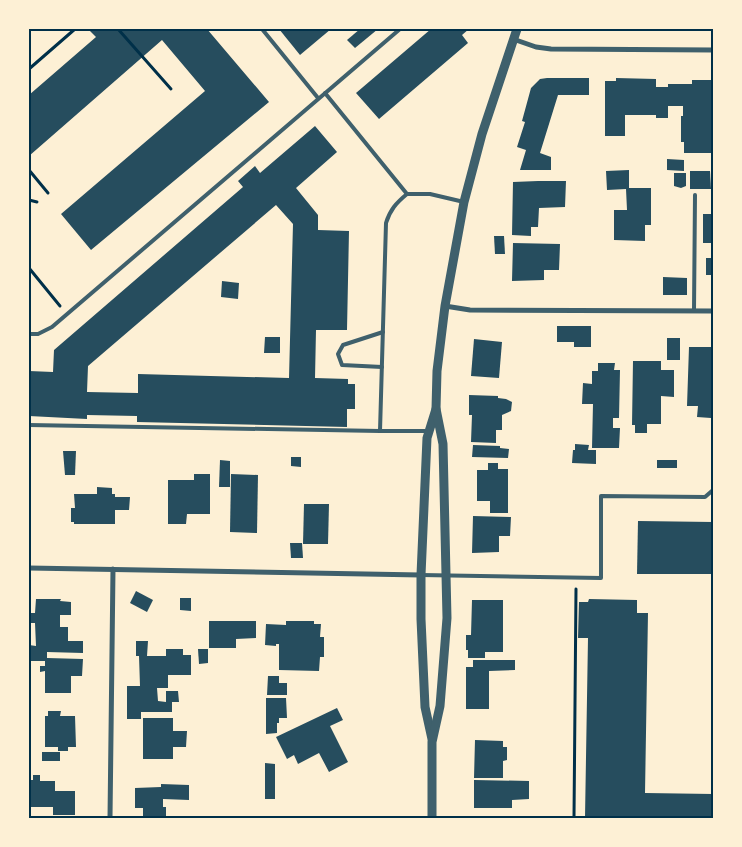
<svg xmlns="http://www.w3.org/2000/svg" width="742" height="847" viewBox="0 0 742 847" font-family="Manrope,sans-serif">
<rect width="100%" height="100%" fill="#fdf0d5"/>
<g fill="#264d5e" fill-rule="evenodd">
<path d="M88,29H103L104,31L107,29H207L269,102L91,250L61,214L205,91L162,40L29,156V95L96,37Z"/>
<path d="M279,29H331L300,55Z"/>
<path d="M360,29H378L355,48L347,40Z"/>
<path d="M431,29H469L462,35L468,43L379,119L356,93Z"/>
<path d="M547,78H589V95H558L540,153L551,157V170H520L526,150L517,147L525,122L522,121L531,88L540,79Z"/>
<path d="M616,78L656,79V87H668V84H692V80H711L713,153H684V142H681V116H683V106H668V118H656V115H625V136H605V81H616Z"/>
<path d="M315,126L337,152L296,188L318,215V230L349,231L347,330H316L315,378L348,379V384H355V409H347V427L137,422V416L87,415V419L29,416V371L53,372L54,350L243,187L238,181L255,166L260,173ZM276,205L293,224L289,378L138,374V393L87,392L88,366Z"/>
<path d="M667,159L684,160V171L667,170Z"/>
<path d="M629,170V188H651V225H645V241L614,240V210H627L626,189L607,190L606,171Z"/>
<path d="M690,171H710L711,189H690Z"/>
<path d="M674,173H686V186L681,188L674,186Z"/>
<path d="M538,181H566L565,207L539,208L538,227H531V236L512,235L513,182Z"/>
<path d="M711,200H713V243H703V214H711Z"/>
<path d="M494,236H504L505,254H495Z"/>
<path d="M513,243L560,244L559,270H544V280L512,281Z"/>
<rect x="706" y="258" width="7" height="17"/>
<path d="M663,277L687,278V295H663Z"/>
<path d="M222,281L239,283L238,299L221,297Z"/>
<path d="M557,326H591V347H574V342H557Z"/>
<path d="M265,337H280V353H264Z"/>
<rect x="667" y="338" width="13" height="22"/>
<path d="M474,339L502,342L499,378L471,376Z"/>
<path d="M689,347H712L711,418L697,417L698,406H687Z"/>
<path d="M633,361H661V370H674V397L661,396V424H647V433H635V425H632Z"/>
<path d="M598,363H615L614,370H620L619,418H613V428H620L619,448H592L593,404H582L583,383L592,384V371H598Z"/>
<path d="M469,395L498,396V398L506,399L512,402L511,411L502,415V430H496V443L471,442L472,415H469Z"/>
<path d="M575,444L589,445L588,450H596V464L572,463L573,450H575Z"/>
<path d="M473,445L500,446V448L509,449L508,458L472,457Z"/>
<path d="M63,451H76L75,475H65Z"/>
<path d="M291,457H301V467L291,466Z"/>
<path d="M220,460L230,461V487H219Z"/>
<rect x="657" y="460" width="20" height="8"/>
<path d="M488,463H498V469H508V513H490V501H477V470H488Z"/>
<path d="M194,474H210V514H187L186,524H168V480H194Z"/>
<path d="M231,474L258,475L257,533L230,532Z"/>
<path d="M97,487L112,488V494H115V497H130L129,510H115V524H74V522H71V508H75L74,494H97Z"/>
<path d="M304,504H329L328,544H303Z"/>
<path d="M473,516L511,517L510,536H499V552L472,553Z"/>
<path d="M638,521L713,522V574H637Z"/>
<path d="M290,543H302L303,558H291Z"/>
<path d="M136,591L153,600L147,612L130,603Z"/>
<path d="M180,598H191V611L180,610Z"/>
<path d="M36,599H61L60,601L71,602V615H60V627H68V641H83V653L47,652V658L83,659L82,676H71V693H45V671L40,672V666H45V661H29V645L36,646L35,623H30L31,613H35Z"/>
<path d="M589,599L637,600V613H648L645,793L713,794V818H585L588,638H578L579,602H588Z"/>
<path d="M472,600H503V652H485V658H468V650H466V635H471Z"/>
<path d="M209,621H256V638L236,639V648H209Z"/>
<path d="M286,621H314V624H321L320,637H324V657H320L319,671L279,670V644H276V646L265,645L266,624L286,625Z"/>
<path d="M136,641H148L147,656H166V649H183V655H191V675H168V688H157L158,701L166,702V691H178L179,702H172V712H141V719H127V686H140L139,656H136Z"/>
<path d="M198,649H208V663L199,664Z"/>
<path d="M473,660H515V670L489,671V709H466V667H473Z"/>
<path d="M268,676H279V683H287V695H267Z"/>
<path d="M266,698H286L287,718H279V723H277V733L266,734Z"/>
<path d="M337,708L343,720L330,726L348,762L329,772L319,753L298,764L294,755L287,759L276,737Z"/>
<path d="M48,711H61L60,716H75L76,747H68V751H58V747H45V716H48Z"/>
<path d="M143,718H173V731H187L186,747H173V759H143Z"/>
<path d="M475,740L503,741V747H507V760L503,761V778H474Z"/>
<rect x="42" y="752" width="18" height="9"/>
<path d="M265,763L275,764V799H265Z"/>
<path d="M33,775H40V781H55V791H75V815H53V807H29V780H33Z"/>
<path d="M474,780L529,781V799L512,800V808H474Z"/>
<path d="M161,784L189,785V800L163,799V807H166V818H143V808H135V788L161,787Z"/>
</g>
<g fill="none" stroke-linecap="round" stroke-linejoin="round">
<g stroke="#003049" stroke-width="3">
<path d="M118,29L171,89"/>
<path d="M29,69L75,29"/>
<path d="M29,170L48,193"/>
<path d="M29,200L37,202"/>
<path d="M29,268L60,306"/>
<path d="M574,818L576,589"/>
</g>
<g stroke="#3f606c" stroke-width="4">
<path d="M262,29L318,98"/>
<path d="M325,93L407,194"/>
<path d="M407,194H430L464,202"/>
<path d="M694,311L695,195"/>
<path d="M29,334H38L52,327L400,29"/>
<path d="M382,367L342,365L338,354L343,345L383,332"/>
<path d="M29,425L380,431L386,223C390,210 396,203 407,194"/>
<path d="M380,431H429"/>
<path d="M421,575L601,578V496L705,497L713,490"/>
</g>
<g stroke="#3f606c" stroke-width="5">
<path d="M513,39L536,47L551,49L713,50"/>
<path d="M445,306L470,310L713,311"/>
<path d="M29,568L421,575"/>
<path d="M110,818L113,569"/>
</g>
<g stroke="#3f606c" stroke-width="9">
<path d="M432,739L425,707L421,619V575L427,438L436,409"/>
<path d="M432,818V742L440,706L447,618L443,444L436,409L437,371L445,306L464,202L482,134L517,29"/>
</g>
</g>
<rect width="742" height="847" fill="none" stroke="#fdf0d5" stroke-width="60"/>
<rect x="30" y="30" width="682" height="787" fill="none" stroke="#003049" stroke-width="2"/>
</svg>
